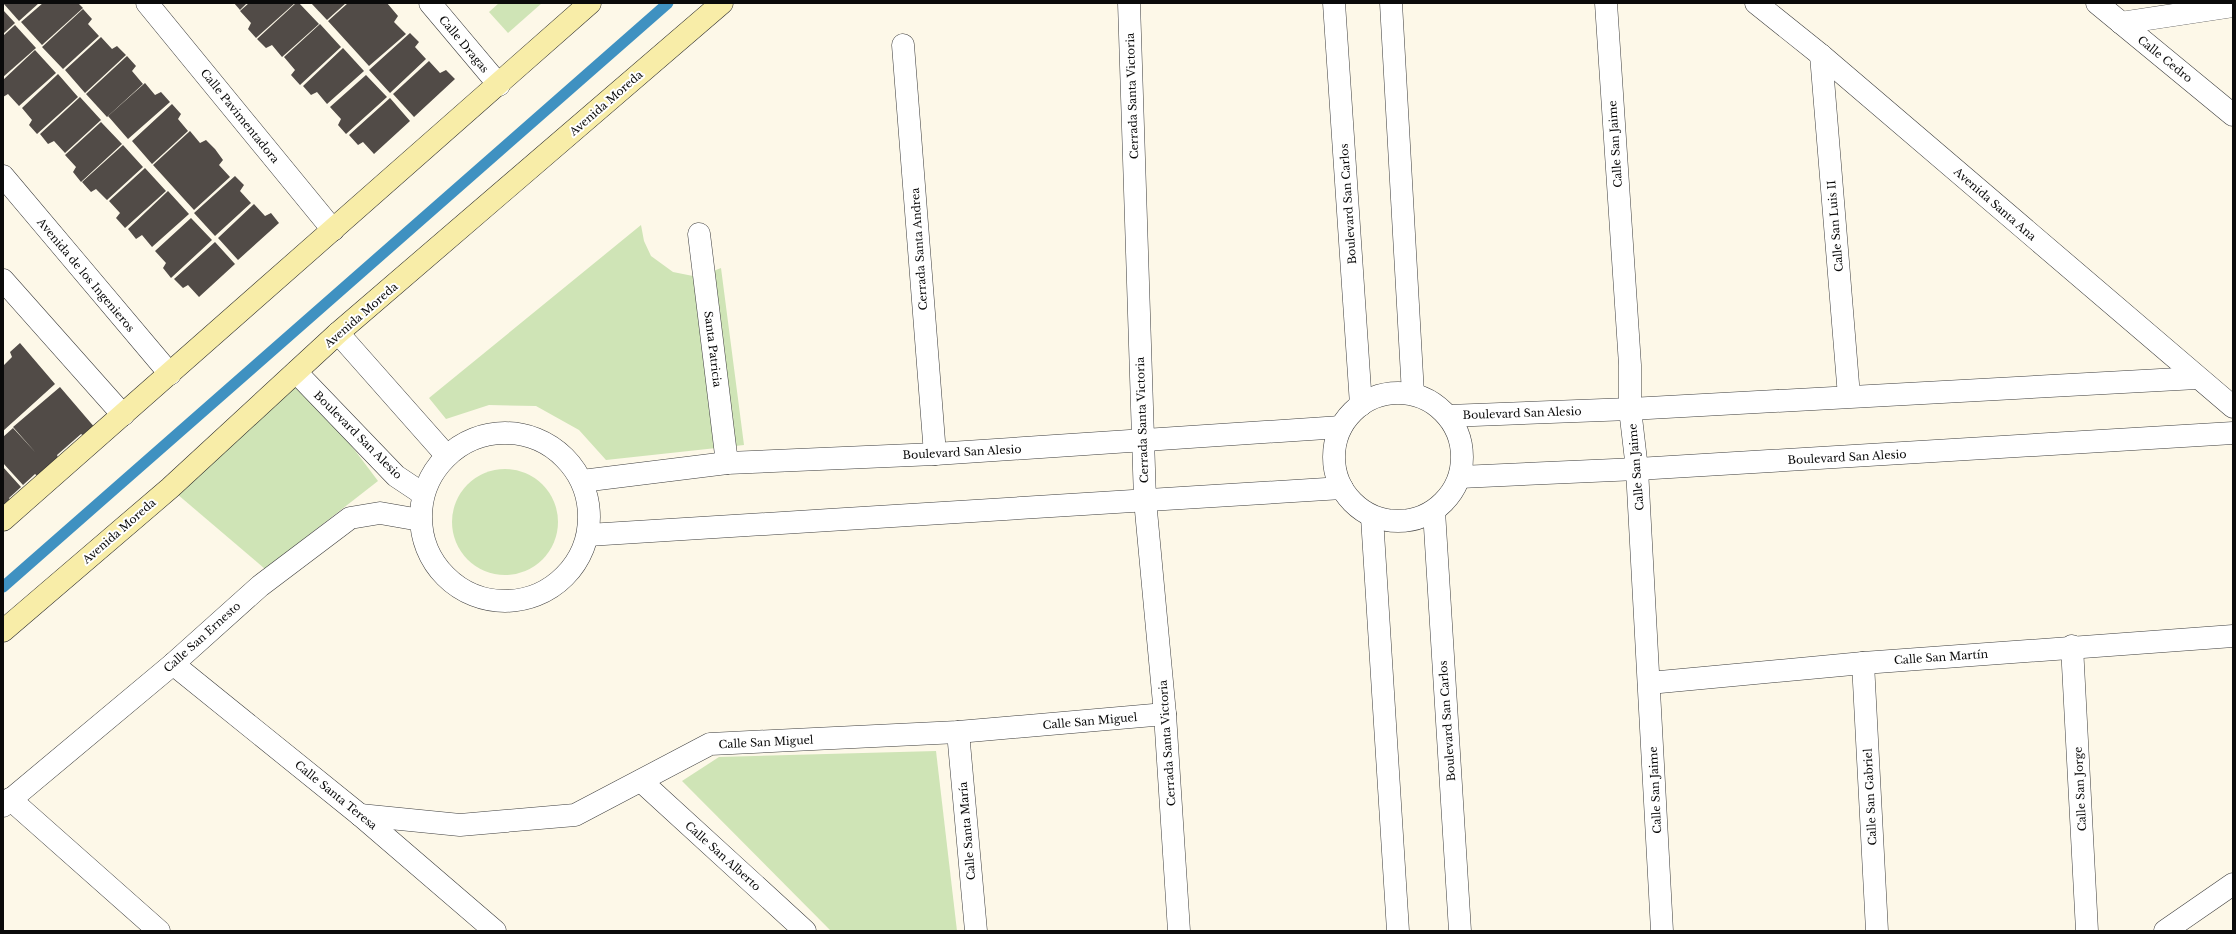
<svg xmlns="http://www.w3.org/2000/svg" width="2236" height="934" viewBox="0 0 2236 934" font-family="'Libre Baskerville',serif">
<rect width="100%" height="100%" fill="#fdf8e8"/>
<g fill="#cfe4b6">
<path d="M499,3H542L508,33L489,12Z"/>
<path d="M641,225L644,241L651,256L673,272L698,277L721,268L744,445L606,460L579,430L536,406L489,405L446,419L429,398Z"/>
<path d="M296,372L378,481L265,569L170,488Z"/>
<circle cx="505" cy="522" r="53"/>
<path d="M936,751L957,931H831L682,781L719,757Z"/>
</g>
<g fill="none" stroke-linecap="round" stroke-linejoin="round">
<path stroke="#3f91c1" stroke-width="11" d="M3,587L668,3"/>
</g>
<g fill="#514b47">
<path d="M3,3H39L19,21Z"/>
<path d="M43,3H78L83,8L42,45L21,22Z"/>
<path d="M234,3H247L240,10Z"/>
<path d="M249,3H295L256,38L248,29L251,23L240,11Z"/>
<path d="M296,3H299L319,24L282,57L272,45L266,48L257,39Z"/>
<path d="M311,3H346L327,20Z"/>
<path d="M348,3H387L398,16L394,22L406,34L369,66L328,21Z"/>
<path d="M83,9L92,19L88,24L99,36L63,69L42,47Z"/>
<path d="M3,10L15,23L3,34Z"/>
<path d="M320,24L341,47L300,85L291,75L295,70L284,57Z"/>
<path d="M15,25L36,48L3,77V36Z"/>
<path d="M410,33L419,42L415,47L426,59L390,93L369,70Z"/>
<path d="M101,37L112,49L117,46L126,55L85,93L65,70Z"/>
<path d="M343,48L364,71L327,104L317,92L311,95L303,86Z"/>
<path d="M35,50L56,73L19,106L8,94L3,97V80Z"/>
<path d="M127,56L136,66L132,71L143,84L107,117L86,94Z"/>
<path d="M429,61L440,73L446,70L455,79L414,117L393,94Z"/>
<path d="M58,74L78,97L37,134L29,125L32,120L22,108Z"/>
<path d="M366,75L387,97L346,134L338,125L341,119L330,107Z"/>
<path d="M145,83L155,95L161,92L170,102L128,139L108,116Z"/>
<path d="M80,97L101,120L65,153L54,141L48,144L40,134Z"/>
<path d="M390,98L410,121L374,154L363,142L358,145L349,135Z"/>
<path d="M172,104L181,114L178,119L188,131L152,164L132,141Z"/>
<path d="M101,122L122,144L81,182L73,172L76,167L65,155Z"/>
<path d="M190,131L200,143L206,140L215,149L223,160L219,165L230,177L194,210L153,165Z"/>
<path d="M123,145L143,167L107,200L96,189L91,192L82,182Z"/>
<path d="M145,168L166,191L125,228L116,218L120,213L109,201Z"/>
<path d="M235,176L244,185L240,191L251,203L215,236L194,213Z"/>
<path d="M168,191L189,214L152,247L142,235L136,239L128,229Z"/>
<path d="M254,204L265,216L271,213L279,223L238,260L218,238Z"/>
<path d="M191,218L212,240L171,278L163,268L166,263L155,251Z"/>
<path d="M215,242L235,264L199,297L188,285L183,288L174,279Z"/>
<path d="M20,343L55,384L3,431V366L12,357L10,352Z"/>
<path d="M60,387L96,429L86,437L81,434L57,455L59,460L40,478L35,474L23,485L3,463V437L13,428L36,453L13,427Z"/>
<path d="M3,467L21,487L9,498L12,504L3,511Z"/>
</g>
<g fill="none" stroke-linecap="round" stroke-linejoin="round">
<defs>
<g id="minor">
<path d="M147,3L333,230"/>
<path d="M430,3L499,85"/>
<path d="M1129,3L1145,500L1165,714L1179,931"/>
<path d="M1334,3L1361,405"/>
<path d="M1391,3L1413,394"/>
<path d="M1606,3L1630,365V409L1637,469L1662,931"/>
<path d="M1756,3L1821,55L2233,407"/>
<path d="M2097,3L2233,115"/>
<path d="M2121,23L2233,6"/>
<path d="M903,45L935,454"/>
<path d="M1821,55L1849,396"/>
<path d="M699,234L727,463"/>
<path d="M338,333L446,455"/>
<path d="M296,372L396,476L423,494"/>
<circle cx="1398" cy="457" r="64"/>
<path d="M1448,416L1630,409L2197,378"/>
<circle cx="505" cy="517" r="84"/>
<path d="M1460,477L1637,469L2233,433"/>
<path d="M582,481L727,463L935,454L1341,427"/>
<path d="M1434,511L1460,931"/>
<path d="M1372,517L1398,931"/>
<path d="M588,535L1342,488"/>
<path d="M2072,646L2087,931"/>
<path d="M1863,663L1877,931"/>
<path d="M173,664L360,815L495,931"/>
<path d="M1649,683L1863,663L2233,636"/>
<path d="M958,732L976,931"/>
<path d="M641,781L805,931"/>
<path d="M10,799L159,931"/>
<path d="M3,806L173,664L260,586L350,518L380,513L420,520"/>
<path d="M360,815L460,825L575,815L710,744L958,732L1165,714"/>
<path d="M2165,931L2233,884"/>
</g>
<g id="tertiary">
<path d="M3,176L170,374"/>
<path d="M3,280L123,415"/>
</g>
<g id="secondary">
<path d="M3,520L590,3"/>
<path d="M3,631L170,488L338,333L722,3"/>
</g>
</defs>
<use href="#minor" stroke="#3d3d3d" stroke-width="23"/>
<use href="#tertiary" stroke="#3d3d3d" stroke-width="23"/>
<use href="#secondary" stroke="#2c2c2c" stroke-width="23"/>
<use href="#minor" stroke="#fff" stroke-width="22"/>
<use href="#tertiary" stroke="#fff" stroke-width="22"/>
<use href="#secondary" stroke="#f8eda8" stroke-width="22"/>
</g>
<g text-anchor="middle" stroke-width="4" stroke-linejoin="round" paint-order="stroke">
<g font-size="11" fill="#0a0a0a" stroke="#fff">
<text transform="translate(464 44) rotate(50)" y="4">Calle Dragas</text>
<text transform="translate(2165 59) rotate(39)" y="4">Calle Cedro</text>
<text transform="translate(1132 96) rotate(-92)" y="4">Cerrada Santa Victoria</text>
<text transform="translate(606 103) rotate(-41)" y="4">Avenida Moreda</text>
<text transform="translate(240 116) rotate(51)" y="4">Calle Pavimentadora</text>
<text transform="translate(1615 144) rotate(-94)" y="4">Calle San Jaime</text>
<text transform="translate(1348 204) rotate(-94)" y="4">Boulevard San Carlos</text>
<text transform="translate(1995 204) rotate(41)" y="4">Avenida Santa Ana</text>
<text transform="translate(1835 226) rotate(-95)" y="4">Calle San Luis II</text>
<text transform="translate(919 249) rotate(-94)" y="4">Cerrada Santa Andrea</text>
<text transform="translate(86 275) rotate(50)" y="4">Avenida de los Ingenieros</text>
<text transform="translate(361 315) rotate(-41)" y="4">Avenida Moreda</text>
<text transform="translate(713 349) rotate(83)" y="4">Santa Patricia</text>
<text transform="translate(1522 413) rotate(-2)" y="4">Boulevard San Alesio</text>
<text transform="translate(1142 420) rotate(-92)" y="4">Cerrada Santa Victoria</text>
<text transform="translate(358 435) rotate(45)" y="4">Boulevard San Alesio</text>
<text transform="translate(962 452) rotate(-3)" y="4">Boulevard San Alesio</text>
<text transform="translate(1847 457) rotate(-3)" y="4">Boulevard San Alesio</text>
<text transform="translate(1636 467) rotate(-95)" y="4">Calle San Jaime</text>
<text transform="translate(119 531) rotate(-41)" y="4">Avenida Moreda</text>
<text transform="translate(202 637) rotate(-42)" y="4">Calle San Ernesto</text>
<text transform="translate(1941 657) rotate(-4)" y="4">Calle San Martín</text>
<text transform="translate(1090 721) rotate(-5)" y="4">Calle San Miguel</text>
<text transform="translate(1447 721) rotate(-94)" y="4">Boulevard San Carlos</text>
<text transform="translate(766 742) rotate(-3)" y="4">Calle San Miguel</text>
<text transform="translate(1167 743) rotate(-94)" y="4">Cerrada Santa Victoria</text>
<text transform="translate(2080 789) rotate(-93)" y="4">Calle San Jorge</text>
<text transform="translate(1655 790) rotate(-93)" y="4">Calle San Jaime</text>
<text transform="translate(336 795) rotate(39)" y="4">Calle Santa Teresa</text>
<text transform="translate(1870 797) rotate(-93)" y="4">Calle San Gabriel</text>
<text transform="translate(967 831) rotate(-95)" y="4">Calle Santa María</text>
<text transform="translate(723 856) rotate(42)" y="4">Calle San Alberto</text>
</g>
</g>
<rect width="2236" height="934" fill="none" stroke="#0a0a0a" stroke-width="8"/>
</svg>
